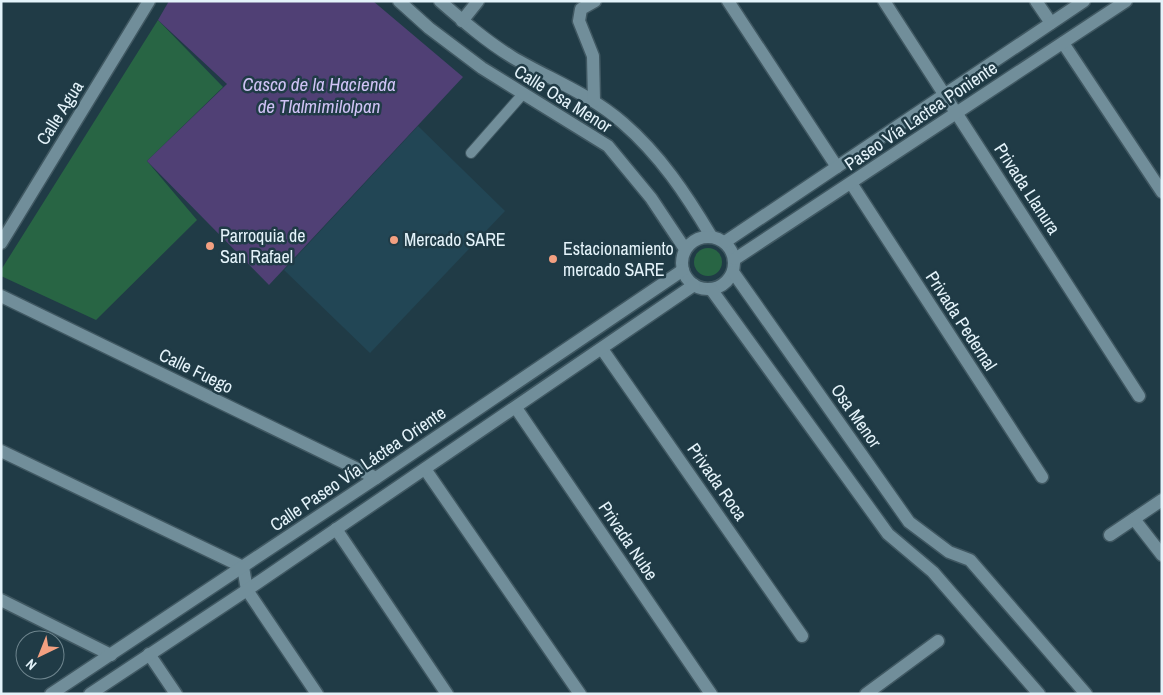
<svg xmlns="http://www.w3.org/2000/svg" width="1163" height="695" viewBox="0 0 1163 695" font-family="'Archivo Narrow',sans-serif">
<rect width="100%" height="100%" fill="#203b46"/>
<path fill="#224655" d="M418,126L505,211L370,353L284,270Z"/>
<g fill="#286544">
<path d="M158,20L223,87L147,161L197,220L96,320L1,276V270Z"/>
<circle cx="708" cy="262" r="14"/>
</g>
<path fill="#504075" d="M169,1H373L463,77L269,285L147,161L227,84L158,20Z"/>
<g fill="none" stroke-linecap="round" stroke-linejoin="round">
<defs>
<path id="service" d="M471,153L522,95"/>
<g id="minor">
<path d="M399,1L429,28L482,68L608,146L651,198L685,249"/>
<path d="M440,1C463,21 486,41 512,57C549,79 590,94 623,123C660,155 686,194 711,236"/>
<path d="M728,1L837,167"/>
<path d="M884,1L1139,396"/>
<path d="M1036,1L1051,23"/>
<path d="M462,21L478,1"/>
<path d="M1063,43L1162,192"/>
<path d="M594,101L593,56L579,21L581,9L595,1"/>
<path d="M851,183L1042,477"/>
<path d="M1,243L149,1"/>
<path d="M1,296L376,478"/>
<path d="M602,349L802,636"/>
<path d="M516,408L711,694"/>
<path d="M1,451L243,567L247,590L317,694"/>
<path d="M425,469L580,694"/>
<path d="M1134,519L1162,555"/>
<path d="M336,529L447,694"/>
<path d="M1110,535L1162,500"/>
<path d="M1,600L111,655"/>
<path d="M149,654L176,694"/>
<path d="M866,694L938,641"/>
</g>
<g id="tertiary">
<circle cx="708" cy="263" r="26"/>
<path d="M725,242L1084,1"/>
<path d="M735,259L1126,1"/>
<path d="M733,272L909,522L949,552L970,560L1086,694"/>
<path d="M711,289L888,534L933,572L1039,694"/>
<path d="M51,694L376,478L683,270"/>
<path d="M90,694L247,590L694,285"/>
</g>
</defs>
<use href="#service" stroke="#405862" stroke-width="12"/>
<use href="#minor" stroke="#405862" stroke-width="15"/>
<use href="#tertiary" stroke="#405862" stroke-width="15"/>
<use href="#service" stroke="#718e9a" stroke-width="10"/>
<use href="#minor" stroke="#718e9a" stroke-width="12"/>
<use href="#tertiary" stroke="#718e9a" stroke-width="12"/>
</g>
<g fill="#f3a081" stroke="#203b46" stroke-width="2">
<circle cx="394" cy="240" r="5"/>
<circle cx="210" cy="246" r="5"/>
<circle cx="553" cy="259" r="5"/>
</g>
<g text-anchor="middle" stroke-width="5" stroke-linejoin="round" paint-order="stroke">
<g font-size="18" fill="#e4f3fa" stroke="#203b46">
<text transform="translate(563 99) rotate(32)" y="6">Calle Osa Menor</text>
<text transform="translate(60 113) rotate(-58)" y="6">Calle Agua</text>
<text transform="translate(921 116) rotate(-34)" y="6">Paseo Vía Lactea Poniente</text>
<text transform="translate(1027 189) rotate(57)" y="6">Privada Llanura</text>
<text transform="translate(961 321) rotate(57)" y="6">Privada Pedernal</text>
<text transform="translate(196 371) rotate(26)" y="6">Calle Fuego</text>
<text transform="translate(856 416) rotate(55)" y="6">Osa Menor</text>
<text transform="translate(358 469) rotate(-34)" y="6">Calle Paseo Vía Láctea Oriente</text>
<text transform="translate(717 482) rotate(55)" y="6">Privada Roca</text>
<text transform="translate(628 541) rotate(56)" y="6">Privada Nube</text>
</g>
<g font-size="18" fill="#e4f3fa" stroke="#203b46" text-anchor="start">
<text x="220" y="242">Parroquia de<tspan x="220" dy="21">San Rafael</tspan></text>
<text x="404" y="246">Mercado SARE</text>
<text x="563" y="255">Estacionamiento<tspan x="563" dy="21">mercado SARE</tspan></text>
</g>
<g font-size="19" font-style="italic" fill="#cfc2f5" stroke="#203b46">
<text x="319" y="91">Casco de la Hacienda<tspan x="319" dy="22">de Tlalmimilolpan</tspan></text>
</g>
</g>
<rect width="1163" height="695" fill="none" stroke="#e4f3fa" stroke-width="5"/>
<g transform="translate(40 655) rotate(223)"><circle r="24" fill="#203b46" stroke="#6e858e"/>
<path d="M0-4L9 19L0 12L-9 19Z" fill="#f3a081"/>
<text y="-8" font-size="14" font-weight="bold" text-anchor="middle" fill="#e4f3fa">N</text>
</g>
</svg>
